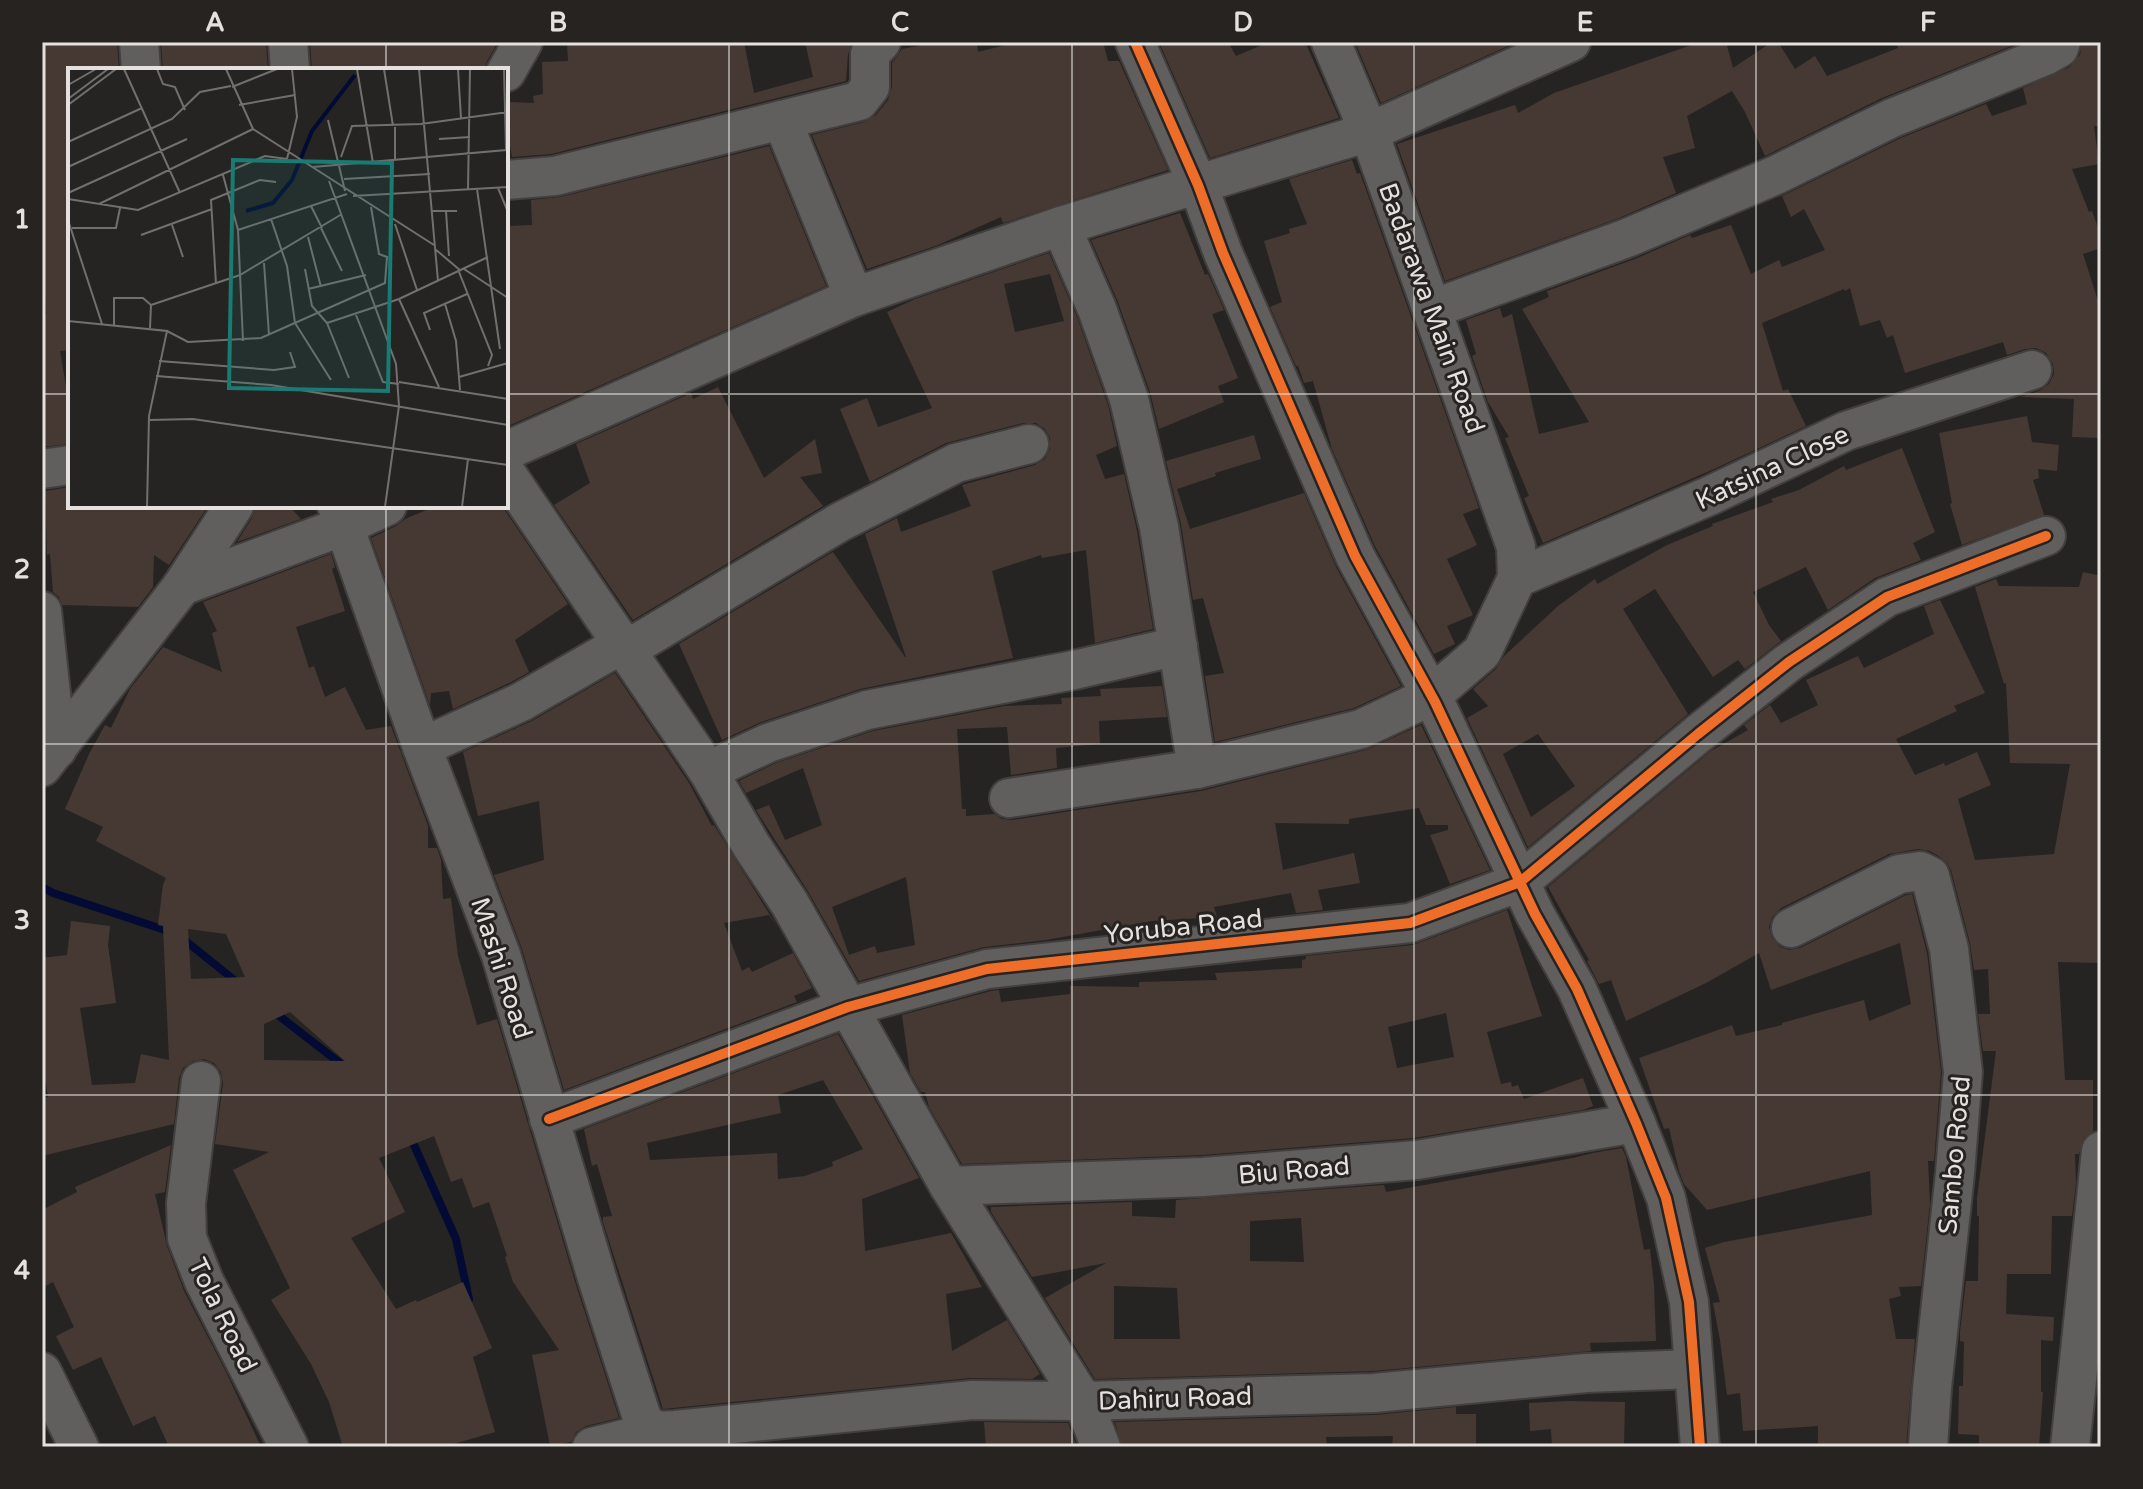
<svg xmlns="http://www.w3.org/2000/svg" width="2143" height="1489" viewBox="0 0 2143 1489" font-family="'Varela Round',sans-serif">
<rect width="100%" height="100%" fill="#262422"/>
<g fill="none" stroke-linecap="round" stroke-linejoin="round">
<g stroke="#030a34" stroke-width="8">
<path d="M42,887L53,893L177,934L238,983"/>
<path d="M274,1012L345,1067"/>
<path d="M410,1136L456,1239L469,1299"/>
</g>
</g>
<g fill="#463933" fill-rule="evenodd">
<path d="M42,42H117L119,70H70V350L60,351L67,392H70V444L42,447V314H46L42,248Z"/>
<path d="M161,42H266L268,70H243L242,67L163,70Z"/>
<path d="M310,42H498L487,61L484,70H312Z"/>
<path d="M567,42H744L754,93L813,77L805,42H851L852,44L848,54L846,81L551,154L512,157L509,140V102L534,103L533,96L543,94L542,62L568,61Z"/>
<path d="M938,42H977L978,52L1017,42H1103L1108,61H1119L1168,170L1003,223L1001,217L938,245L867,269L812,135L864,122L876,115L888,100L892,87V63L902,49Z"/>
<path d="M1159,42H1228L1236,56L1269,42H1305L1339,118L1210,158Z"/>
<path d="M1355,42H1517L1381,103Z"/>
<path d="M1700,42H1726L1733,68L1772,42H1778L1795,69L1815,56L1827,76L1898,48L1896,42H2021L1882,98L1765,156L1745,112L1732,91L1687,116L1695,148L1663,157L1676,193L1619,218L1445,281L1397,144L1515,105L1518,113L1554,93Z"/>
<path d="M2082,42H2101V126H2094L2099,164L2072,169L2089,212L2092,211L2101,236V248L2083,254L2101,310V438L2072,437L2074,399L2020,397L2039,391L2049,384L2054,374L2053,364L2046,353L2036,348L2025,349L2007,355L2003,342L1905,373L1893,335L1887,338L1880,320L1860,326L1850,288L1845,291L1844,289L1762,323L1783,391L1788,389L1806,426L1714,469L1543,543L1524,498L1529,496L1505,438L1509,437L1488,402L1472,356L1476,354L1466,320L1500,308L1503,318L1512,314L1539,434L1589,422L1522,309L1549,297L1547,291L1635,259L1690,235L1692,238L1731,225L1751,274L1779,260L1782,267L1825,250L1804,209L1791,217L1782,196L1901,138L1986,104L1992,116L2027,104L2023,88L2070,67L2080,55Z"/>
<path d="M769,146L826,286L506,427V226L532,225L531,200L560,197Z"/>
<path d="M1352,160L1357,174L1360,173L1479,508L1463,514L1477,545L1447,559L1473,615L1447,626L1455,644L1434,654L1375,546L1332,449L1313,381L1304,383L1298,366H1296L1270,307L1282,302L1264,241L1290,233L1289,229L1307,224L1289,179Z"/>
<path d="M1180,213L1205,275L1208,274L1224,310L1212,314L1238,378L1218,386L1224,402L1159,429L1150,392L1118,302L1091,240Z"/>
<path d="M1049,253L1077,317L1108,405L1117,446L1096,455L1105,479L1124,474L1137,531L1153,629L1095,643L1086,550L1042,558L1041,555L992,571L1013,658L860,689L761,722L722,740L679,644L833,552L905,657H906L865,534L897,518L901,532L971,506L962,485L1035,465L1045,459L1050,449V438L1045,429L1036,423H1023L946,443L870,482L840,409L867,398L878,427L932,408L887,312L915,299ZM1050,274L1064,321L1015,332L1004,284Z"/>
<path d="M718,387L764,478L815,439L822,473L800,477L823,506L633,620L554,505L590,483L576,444L691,393L693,399Z"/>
<path d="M2027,416L2032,442L2059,445L2057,471L2038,469L2039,478L2033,480L2044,515L1962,545L1950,504L1952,503L1939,433Z"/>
<path d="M1254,435L1261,459L1215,473L1216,476L1177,489L1190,529L1304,493L1336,567L1401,686L1354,708L1215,742L1205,676L1224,673L1203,598L1193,600L1181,524L1166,461Z"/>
<path d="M1902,448L1935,532L1913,543L1921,560L1875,578L1828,610L1806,567L1753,592L1769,625L1781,641L1745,669L1738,660L1713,677L1655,589L1623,609L1688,714L1528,847L1467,718L1488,706L1473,689L1496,669L1504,656L1558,606L1595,579L1597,584L1667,545L1713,526L1712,524L1773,502L1771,499L1799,490L1844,466L1846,470ZM1538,734L1575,786L1531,817L1503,754Z"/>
<path d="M70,487V506H208L169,565L154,555L153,587L138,607L62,605L59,597L53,592L50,554L47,555L45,491Z"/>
<path d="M256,506H289L301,519L237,542L252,518Z"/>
<path d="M436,506H502L568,604L515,640L529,672L511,682L453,709L449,691L431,693L430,705L371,538L396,526L405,519Z"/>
<path d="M331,554L335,567L332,569L345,611L296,627L309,668L314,666L325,697L345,687L366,730L391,726L428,826V848H437L441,860L443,899L451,898L458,956L477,1025L497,1019L576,1285L619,1418L586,1426L576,1432L571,1442L550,1446L532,1355L559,1350L513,1282L505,1257L507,1256L489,1202L473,1208L462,1178L451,1182L434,1136L379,1158L405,1212L351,1238L396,1309L416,1300L417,1302L463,1282L492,1348L473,1357L495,1432L443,1447H343L329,1402L311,1364L271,1300L290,1288L233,1170L269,1152L215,1144L223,1084L221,1072L214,1063L204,1059L193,1061L183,1068L179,1078L174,1124L42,1156V1098L48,1097L42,1059V958L67,955L71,921L110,926L108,945L116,1003L80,1008L92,1085L135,1083L141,1054L169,1060L163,926L158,925L163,885L166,878L96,841L103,827L65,809L89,754L105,725L111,728L130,689L163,647L222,672L212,633L217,631L203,602ZM188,929L226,934L245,977L191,979ZM290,1012L345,1061L264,1060V1024Z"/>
<path d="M2083,572L2101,576V963L2058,962L2065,1080H2093V1131L2084,1138L2079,1154H2075L2076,1183L2072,1216H2052L2051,1274H2007L2006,1314L2054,1317L2053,1341L2041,1340V1392H2043L2039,1447H1979V1435L1958,1434L1959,1386H1963L1964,1342L1960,1341V1332L1966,1281H1978L1979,1216H1977V1198L1996,1051H1983L1978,1014H1990L1988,969L1974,970L1970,943L1951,870L1947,863L1940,857L1930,851L1918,849L1889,854L1781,908L1772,917L1769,927L1772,938L1780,947L1789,950L1800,948L1906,895L1912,894L1927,953L1941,1072L1934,1161H1928L1930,1203L1921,1286L1899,1287L1901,1296L1889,1299L1896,1339H1915L1906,1447H1818V1426L1743,1431L1740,1393L1727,1395L1720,1340L1713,1303L1720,1302L1705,1248L1724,1242L1872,1215L1870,1171L1707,1210L1684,1184L1679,1171L1669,1128L1664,1129L1639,1058L1732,1025L1736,1036L1782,1025V1023L1864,1000L1869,1021L1911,1004L1900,943L1771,990L1759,953L1706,983L1626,1021L1611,980L1599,984L1587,961L1589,960L1548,887L1711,751L1748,730L1744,725L1770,705L1781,723L1818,705L1806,680L1858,656L1864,668L1934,634L1924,606L1940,600L1985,693L1954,706L1957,711L1896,739L1915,775L1944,763L1945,766L1977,752L1991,785L1958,799L1975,860L2054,854L2070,764L2010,763L2006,683L2004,684L1975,587L1996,579L1999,586L2079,587Z"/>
<path d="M615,673L689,783L712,826L714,825L778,928L769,915L724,923L742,971L749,967L752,972L793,953L812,988L794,996L797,1002L564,1090L522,949L494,875L544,860L539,801L478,816L463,752L532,721Z"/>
<path d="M1162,686L1167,717L1099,721L1100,744L1056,748L1057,768L1011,775L1007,727L957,729L962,809H966V816L995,814L1002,819L1012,820L1201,791L1366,750L1421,725L1490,870L1450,884L1430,835L1448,830V825H1426L1419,808L1349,819V824L1275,823L1283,870L1354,853L1360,883L1318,890L1323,910L1296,913L1291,893L1214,907L1217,917L1152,921L1046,940L984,947L859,981L809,893L756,810L769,805L785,840L822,825L803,768L746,793L739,781L776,763L873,731L1005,706L1062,704L1061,698L1101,696L1100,689ZM906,877L915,945L877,953L875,946L849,955L832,907Z"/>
<path d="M1507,910L1542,1016L1487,1032L1501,1084L1511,1082L1512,1087L1518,1085L1524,1099L1583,1078L1593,1106L1583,1110L1414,1138L1202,1155L962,1164L929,1107L925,1092H921L910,1073L902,1015L991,991L999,990L1001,1002L1070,994V986L1139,987V982L1217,980L1215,973L1302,968V960L1306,959V956L1413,945ZM1446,1013L1454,1057L1397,1068L1388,1027Z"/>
<path d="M838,1034L919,1178L862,1199L865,1251L951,1233L982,1287L946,1294L952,1351L1007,1320L1040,1374L1032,1379L970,1378L663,1409L603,1222V1217L612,1216L597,1164L592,1166L584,1129ZM823,1080L863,1149L832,1162L833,1166L805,1176L778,1179L777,1153L650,1160L647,1143L781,1113L778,1095Z"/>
<path d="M171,1145L165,1192L155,1194L167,1246L184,1291L226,1372L261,1447H169L155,1416L133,1426L101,1357L73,1370L56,1336L74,1327L53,1282L42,1288V1210L77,1192L75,1187Z"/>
<path d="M1622,1148L1626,1157L1644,1250L1650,1249L1654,1285L1656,1341L1590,1343L1591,1351L1373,1371L1095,1379L1045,1298L1106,1263L1032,1277L991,1212V1207L1132,1202V1216L1175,1218L1176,1200L1384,1185L1386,1192L1573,1158L1593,1153ZM1301,1218L1304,1262L1250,1261V1221ZM1114,1286L1177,1288L1180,1339H1114Z"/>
<path d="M1568,1401L1625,1402L1624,1447H1552L1551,1429L1530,1431L1529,1403Z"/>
<path d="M1456,1407V1414H1476V1447H1392L1393,1436L1326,1437L1327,1447H1237V1444L1122,1447L1115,1422L1375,1415Z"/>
<path d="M984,1422L1068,1423L1077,1447H986Z"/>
</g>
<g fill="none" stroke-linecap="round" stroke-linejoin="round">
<defs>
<g id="minor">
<path d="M139,42L141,70"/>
<path d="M288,42L290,70"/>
<path d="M1135,42L1198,185L1223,253L1355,556L1435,702L1535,914L1577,989L1636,1123L1666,1198L1689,1302L1700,1447"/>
<path d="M506,72L523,42"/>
<path d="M782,120L854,297"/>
<path d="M506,180L555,176L859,101L870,87V54L881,42"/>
<path d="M1061,226L1097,309L1129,399L1159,527L1197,769"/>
<path d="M1432,309L1627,238L1776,175L1892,118L2045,56L2059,48L2061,42"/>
<path d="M506,451L854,297L1061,226L1369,132L1571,42"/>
<path d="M42,469L70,465"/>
<path d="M506,473L708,771L751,845L790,904L949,1186L1083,1401L1101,1447"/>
<path d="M337,506L422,747L501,955L597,1278L643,1421L656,1431"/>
<path d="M1517,578L1709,496L1846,431L2032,370"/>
<path d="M182,586L344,526L387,506"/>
<path d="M42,611L57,749"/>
<path d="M626,650L840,522L956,463L1029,444"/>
<path d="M422,747L521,702L622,644"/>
<path d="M42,767L182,586L234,506"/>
<path d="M708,771L768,743L867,710L1074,670L1178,646"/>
<path d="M1009,798L1197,769L1361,729L1431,696L1482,652L1517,578L1516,547L1369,132L1331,42"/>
<path d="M1791,928L1899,874L1920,871L1930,876L1949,949L1963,1072L1955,1173L1932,1388L1928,1447"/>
<path d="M201,1081L186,1203L187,1238L204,1281L289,1447"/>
<path d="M549,1119L848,1007L987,969L1410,923L1520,882L1698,734L1789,662L1887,597L2046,536"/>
<path d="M949,1186L1203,1177L1417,1160L1636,1123"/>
<path d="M42,1372L79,1447"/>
<path d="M592,1447L656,1431L675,1430L972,1400L1083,1401L1374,1393L1586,1373L1694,1369"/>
<path d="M2070,1447L2101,1151"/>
</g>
</defs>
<use href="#minor" stroke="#423f3e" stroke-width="42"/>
<use href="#minor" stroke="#615f5e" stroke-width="38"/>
<defs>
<g id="cycleway">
<path d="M1135,42L1198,185L1223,253L1355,556L1435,702L1535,914L1577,989L1636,1123L1666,1198L1689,1302L1700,1447"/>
<path d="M549,1119L848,1007L987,969L1410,923L1520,882L1698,734L1789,662L1887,597L2046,536"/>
</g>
</defs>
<use href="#cycleway" stroke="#272321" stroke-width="15"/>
<use href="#cycleway" stroke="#ee6e29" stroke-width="10"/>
</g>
<path fill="none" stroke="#e4e1df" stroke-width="2" stroke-opacity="0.55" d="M386,42V70M729,42V1447M1072,42V1447M1414,42V1447M1756,42V1447M42,394H70M506,394H2101M386,506V1447M42,744H2101M42,1095H2101"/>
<g text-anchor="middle" stroke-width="6" stroke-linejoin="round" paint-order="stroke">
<g font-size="26" fill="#e4e1df" stroke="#272321">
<text transform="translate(1432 308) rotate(70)" y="9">Badarawa Main Road</text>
<text transform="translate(1772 467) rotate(-25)" y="9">Katsina Close</text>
<text transform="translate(1183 926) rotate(-6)" y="9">Yoruba Road</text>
<text transform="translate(502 968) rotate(72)" y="9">Mashi Road</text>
<text transform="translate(1954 1155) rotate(-85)" y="9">Sambo Road</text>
<text transform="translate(1294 1170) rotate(-5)" y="9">Biu Road</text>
<text transform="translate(223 1315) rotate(64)" y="9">Tola Road</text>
<text transform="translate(1175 1398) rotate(-2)" y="9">Dahiru Road</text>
</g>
</g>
<g transform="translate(68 68)">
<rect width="440" height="440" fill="#262422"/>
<path fill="none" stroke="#030a34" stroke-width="4" d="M178,143L205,135L224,112L244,63L287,7"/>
<path fill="none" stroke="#72706e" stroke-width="2" d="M56,1L112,125M89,1L95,16L107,19L117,42M158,1L185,61L366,177M289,1L305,95M316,1L325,58M351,1L370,213M390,1L393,50M0,17L28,1M164,19L209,1M0,31L40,1M0,37L48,1M171,37L227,27M260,52L277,123M371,71L402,69M0,74L74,40M273,89L284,58L353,56L440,44M327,92V59M0,99L104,51L132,24L163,18M245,99L438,82L436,1M155,107L170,162L175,273M276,111L362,106M261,113L328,296L331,338L317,439M430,120L440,144M400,121L402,1M409,121L432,281M0,125L119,71M285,128L440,119M0,131L70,142L197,88L219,91L229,49L224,1M31,136L185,61M243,138L254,160M364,143H389M378,143L381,188M203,151L219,198L227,255L263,312M0,152L34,256M327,156L349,222M104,157L115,189M4,160H48L52,140M253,160L274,203M170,162L279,126M73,167L144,141M240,169L253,219M367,181L393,203M196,195L201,267M237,201L244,238L259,255M396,201L440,230M391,204L424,287L420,298M148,216L143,132L192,112L208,114M240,221L298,207M331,231L371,319M377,236L388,273L392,322M288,247L315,314L331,316M0,253L99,263L81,348L79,439M259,255L331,231L420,189M259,255L281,310M46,258V230H75L83,237M82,260L83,237L172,207L274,146M362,262L356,245L399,226M99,263L120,274L193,270L317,215L319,189L311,186L303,139M91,293L206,302L227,299L222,284M88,308L203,317L440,357M391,309L440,295M331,314L440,331M81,352L125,351L440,397M394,439L400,391"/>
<path fill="#1a7b74" fill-opacity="0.15" stroke="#1a7b74" stroke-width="4" d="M165,92L324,95L320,323L161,320Z"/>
<rect width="440" height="440" fill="none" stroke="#e4e1df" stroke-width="4"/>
</g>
<rect width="2143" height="1489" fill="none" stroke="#272321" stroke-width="88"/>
<rect x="44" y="44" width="2055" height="1401" fill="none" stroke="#e4e1df" stroke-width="3"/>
<g font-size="26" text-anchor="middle" font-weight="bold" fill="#e4e1df">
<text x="215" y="31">A</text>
<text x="558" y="31">B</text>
<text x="900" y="31">C</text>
<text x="1243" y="31">D</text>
<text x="1585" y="31">E</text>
<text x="1928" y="31">F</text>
<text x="22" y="228">1</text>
<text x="22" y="578">2</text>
<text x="22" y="929">3</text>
<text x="22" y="1279">4</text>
</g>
</svg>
